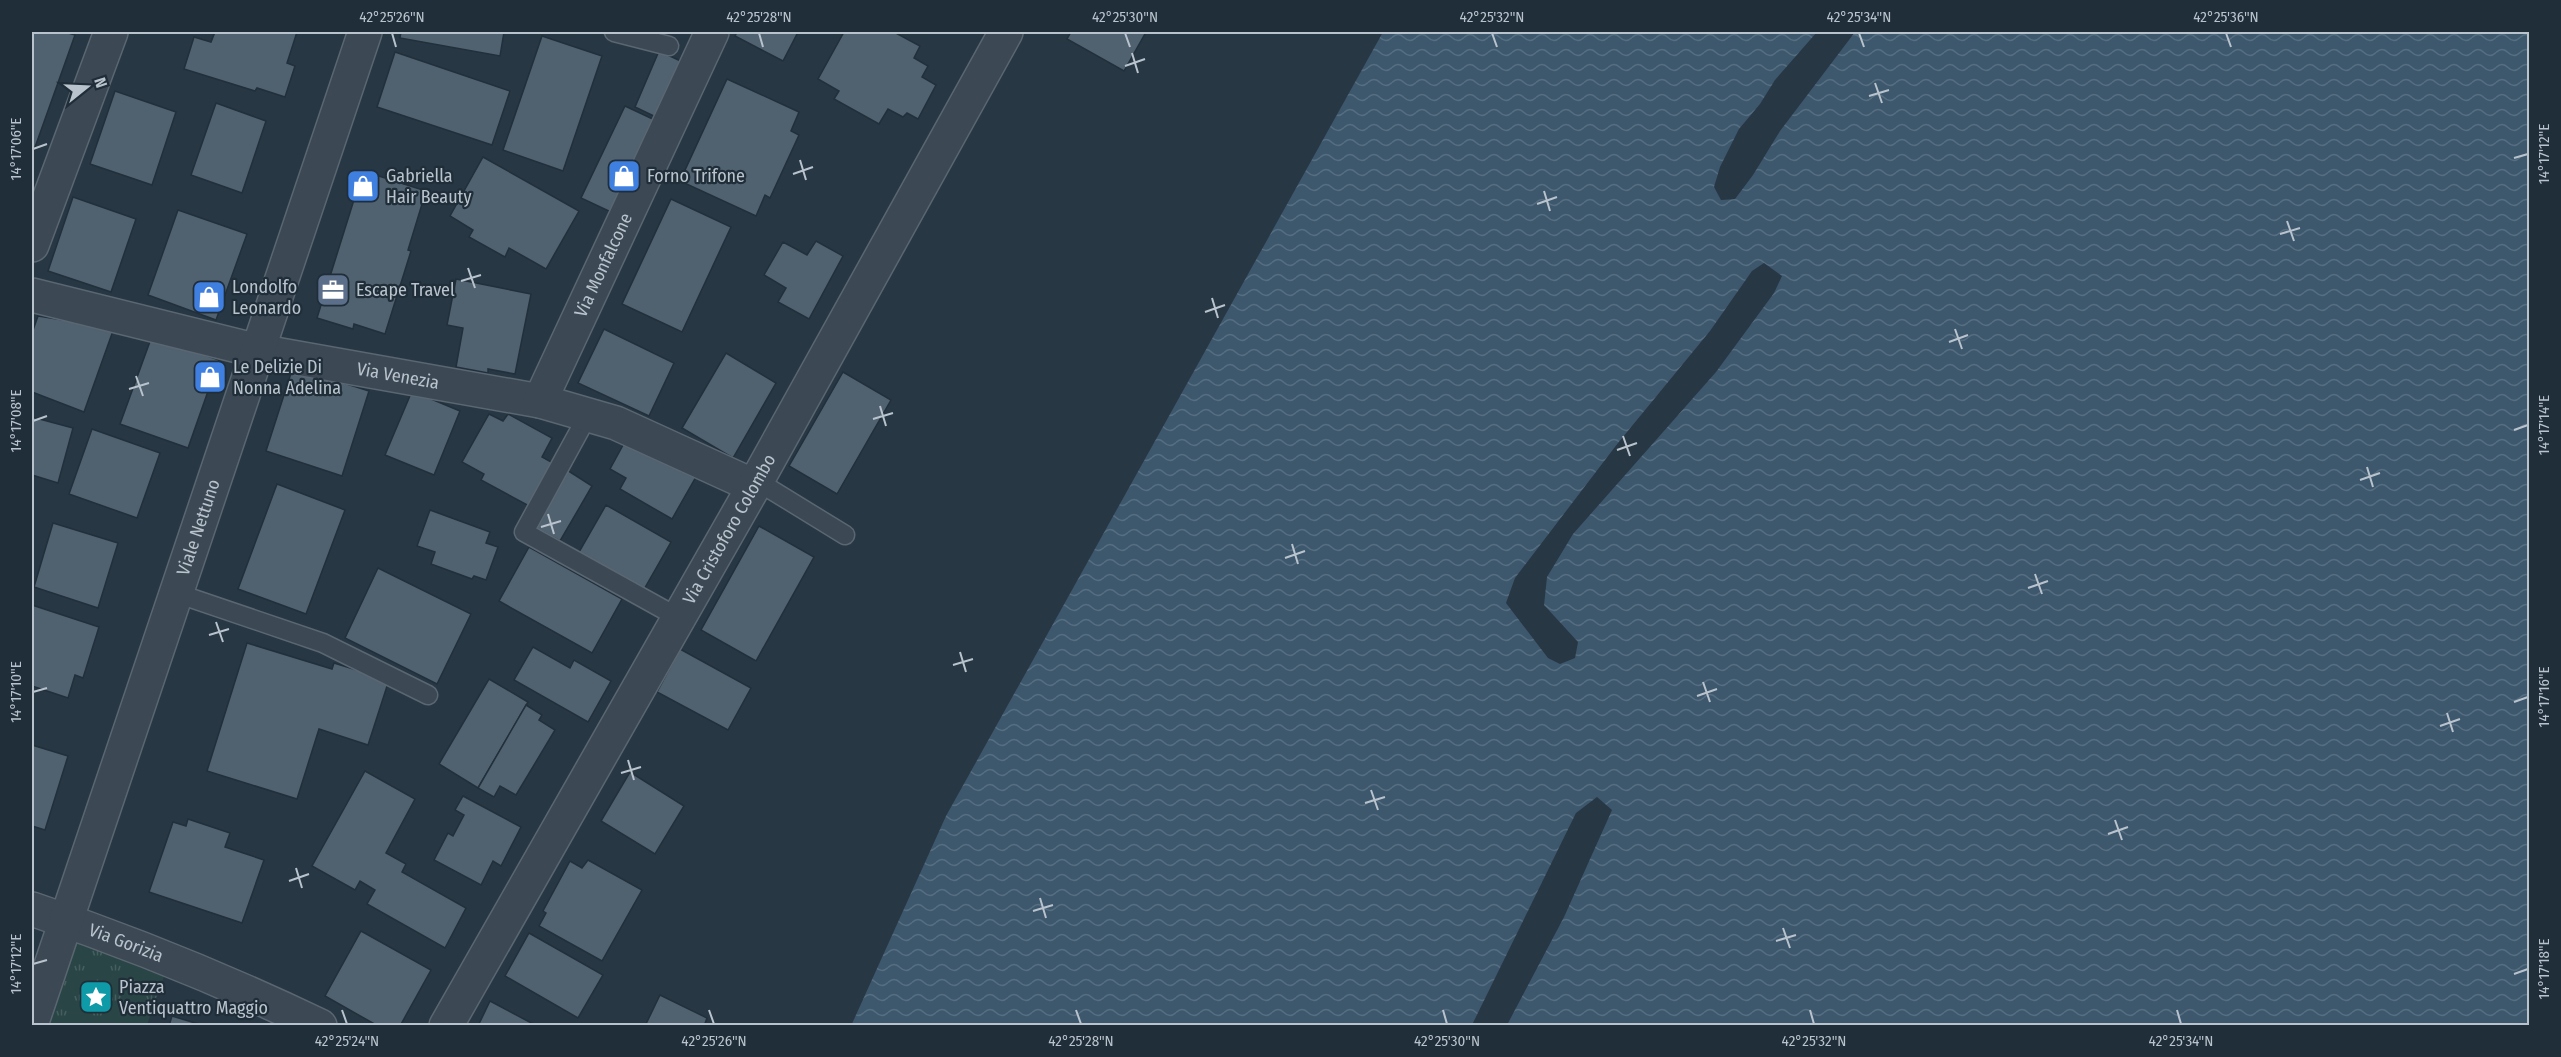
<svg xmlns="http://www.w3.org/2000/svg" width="2561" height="1057" viewBox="0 0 2561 1057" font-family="'Fira Sans Condensed',sans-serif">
<defs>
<pattern id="park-tufts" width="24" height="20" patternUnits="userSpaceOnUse" patternTransform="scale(1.5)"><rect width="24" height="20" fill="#294545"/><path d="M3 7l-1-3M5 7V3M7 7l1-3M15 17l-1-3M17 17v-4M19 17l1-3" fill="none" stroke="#465e5f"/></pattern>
<pattern id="water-waves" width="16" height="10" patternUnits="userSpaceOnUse" patternTransform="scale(1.5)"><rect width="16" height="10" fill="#3d576d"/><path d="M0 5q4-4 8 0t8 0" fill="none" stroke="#576e81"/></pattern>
</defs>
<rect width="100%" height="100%" fill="#273744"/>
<path fill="url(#park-tufts)" d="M70,929L167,968L147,1025L38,1026Z"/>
<path fill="url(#water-waves)" d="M1383,32H2529V1025L851,1026L946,816Z"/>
<g fill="#273744">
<path d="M1817,32H1855L1780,131L1753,175L1735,199L1721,200L1714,187L1720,167L1739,129L1760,104L1775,80Z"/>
<path d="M1764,263L1782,276L1774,293L1716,372L1573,534L1547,577L1544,605L1578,642L1575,658L1560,664L1548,658L1506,603L1515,578L1618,443L1710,331L1752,271Z"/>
<path d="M1597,797L1612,810L1564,917L1507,1025H1472L1576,813Z"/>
</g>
<g fill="#50616f" stroke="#22303b" stroke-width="1.5">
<path d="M32,32H65L75,35L34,150L32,149Z"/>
<path d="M215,32H297L287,63L295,66L285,97L257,88L255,91L184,69L194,37L211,42Z"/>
<path d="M401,32H504L500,56L400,38Z"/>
<path d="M737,32H798L783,61L735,36Z"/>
<path d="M844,32H894L920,46L914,58L928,66L922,77L936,85L918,119L907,113L903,117L888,109L879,124L834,99L839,91L818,79Z"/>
<path d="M1071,32H1146L1124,71L1067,39Z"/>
<path d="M542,36L602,56L563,171L503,150Z"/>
<path d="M659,51L685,63L660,119L635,107Z"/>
<path d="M395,52L510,91L492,145L377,107Z"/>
<path d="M727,79L799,112L791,131L799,135L770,198L765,195L756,216L680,181Z"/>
<path d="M115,91L176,112L152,185L90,164Z"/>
<path d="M216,103L266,121L242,193L191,175Z"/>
<path d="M625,106L657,121L613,213L581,198Z"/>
<path d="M483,157L579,211L546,269L509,248L505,257L469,237L473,230L450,216Z"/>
<path d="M363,171L426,191L408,250L411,251L385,334L354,324L353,329L317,318Z"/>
<path d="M73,197L136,219L111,292L48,271Z"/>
<path d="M671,199L731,227L682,332L622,304Z"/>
<path d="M178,210L247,234L216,320L148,295Z"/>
<path d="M816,241L843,256L809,319L778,302L786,288L764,275L783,242L807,255Z"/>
<path d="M456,279L531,294L515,374L488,369V373L456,367L463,328L447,325Z"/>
<path d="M38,316L114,328L84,412L32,392V333Z"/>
<path d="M604,329L674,363L649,416L578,383Z"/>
<path d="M152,336L219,360L188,448L120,424Z"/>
<path d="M726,353L776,383L733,458L682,428Z"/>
<path d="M293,367L369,391L342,476L266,451Z"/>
<path d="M843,372L891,400L837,494L789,466Z"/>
<path d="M412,391L460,411L434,475L385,455Z"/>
<path d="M489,414L503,421L508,414L552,438L542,457L553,463L529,506L481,480L484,474L462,462Z"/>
<path d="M32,417L73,428L58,483L32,475Z"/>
<path d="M92,429L160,453L137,518L69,494Z"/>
<path d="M628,436L697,475L672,519L620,489L626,478L610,469Z"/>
<path d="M567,470L592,486L560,541L534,527Z"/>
<path d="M277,484L345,510L306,614L238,589Z"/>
<path d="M606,505L671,542L643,591L578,554Z"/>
<path d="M430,510L490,532L486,543L498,547L486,580L474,576L472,579L431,564L435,552L417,546Z"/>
<path d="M53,523L118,543L98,608L34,587Z"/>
<path d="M759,526L814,557L756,661L701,630Z"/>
<path d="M529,547L622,599L592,653L499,601Z"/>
<path d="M378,568L471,614L437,684L345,638Z"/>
<path d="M32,605L99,627L83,678L75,675L68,698L32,686Z"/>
<path d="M247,643L332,669L334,663L389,680L368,745L319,729L297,799L207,771Z"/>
<path d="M533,647L570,668L574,660L611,681L588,722L514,680Z"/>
<path d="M680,649L751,688L728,730L657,692Z"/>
<path d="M489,679L528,702L478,788L439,764Z"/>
<path d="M526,705L542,715L539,720L555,730L516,795L500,786L494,797L478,788Z"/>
<path d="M32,745L68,756L45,830L32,826Z"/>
<path d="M365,771L415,799L386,853L406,864L402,872L466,908L445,948L367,904L375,890L360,881L355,890L312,866Z"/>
<path d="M630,772L684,806L655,854L601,821Z"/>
<path d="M463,796L521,827L501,866L493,861L481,885L434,860L448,833L453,836L464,815L455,810Z"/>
<path d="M188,819L230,833L225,847L264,860L242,923L149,892L173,822L186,826Z"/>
<path d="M588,860L642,890L602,961L539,926L546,913L543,911L570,861L582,868Z"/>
<path d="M361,931L431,970L400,1026H378L325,996Z"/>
<path d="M529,933L603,975L578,1018L505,976Z"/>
<path d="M660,995L707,1018L704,1026H645Z"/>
<path d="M490,1001L537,1026H478Z"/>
<path d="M172,1016L205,1026H169Z"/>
</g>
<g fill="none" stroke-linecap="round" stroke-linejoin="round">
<defs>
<g id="service">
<path d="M614,32L669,46"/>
<path d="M588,415L524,532L679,618"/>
<path d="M757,481L845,535"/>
<path d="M176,593L323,643L428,695"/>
</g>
<g id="minor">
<path d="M32,245L111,32"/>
<path id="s1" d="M32,295L258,351L540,401L616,423L754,486"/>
<path id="s2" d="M540,401L712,32"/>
<path id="s3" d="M32,909C130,942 226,981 320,1026"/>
<path id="s4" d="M32,1022L365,32"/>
<path id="s5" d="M446,1026L754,486L1006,32"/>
</g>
</defs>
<use href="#service" stroke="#5a6671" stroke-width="21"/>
<use href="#minor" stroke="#5a6671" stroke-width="36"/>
<use href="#service" stroke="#3c4954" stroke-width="18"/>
<use href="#minor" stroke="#3c4954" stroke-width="33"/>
</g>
<path fill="none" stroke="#b9c3cd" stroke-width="2" d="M392,33L396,47M759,33L763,47M1125,33L1130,47M1492,33L1497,47M1859,33L1864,47M2226,33L2231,47M1132,53L1138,73M1125,66L1145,59M1875,83L1882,103M1869,96L1889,90M33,149L47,144M2514,158L2528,154M800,160L806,180M793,174L813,167M1544,191L1550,211M1537,204L1557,197M2287,221L2294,241M2280,234L2300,228M468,268L475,288M461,281L481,275M1212,298L1218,318M1205,312L1225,305M1955,329L1962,349M1949,342L1968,335M136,376L143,396M129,389L149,383M880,406L886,426M873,419L893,413M33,421L47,416M2514,430L2528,425M1623,436L1630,456M1617,450L1637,443M2367,467L2373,487M2360,480L2380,473M548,514L554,534M541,527L561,521M1292,544L1298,564M1285,558L1305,551M2035,574L2042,594M2028,588L2048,581M216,622L223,642M209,635L229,629M960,652L966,672M953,665L973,659M1703,682L1710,702M33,692L47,688M1697,696L1717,689M2514,702L2528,697M2447,713L2453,732M2440,726L2460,719M628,760L634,780M621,773L641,767M1371,790L1378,810M1365,803L1385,797M2115,820L2122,840M2108,834L2128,827M296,868L302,888M289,881L309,874M1040,898L1046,918M1033,911L1053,905M1783,928L1790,948M1776,941L1796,935M33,964L47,960M2514,974L2528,969M342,1010L347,1024M709,1010L714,1024M1076,1010L1081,1024M1443,1010L1447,1024M1810,1010L1814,1024M2177,1010L2181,1024"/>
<defs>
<symbol id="shop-square" viewBox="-11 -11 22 22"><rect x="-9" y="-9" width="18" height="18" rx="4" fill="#3f7fe0" stroke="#202e39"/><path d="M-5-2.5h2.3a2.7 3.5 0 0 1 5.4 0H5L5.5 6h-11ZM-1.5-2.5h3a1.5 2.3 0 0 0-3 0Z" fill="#fff"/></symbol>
<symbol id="office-square" viewBox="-11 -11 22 22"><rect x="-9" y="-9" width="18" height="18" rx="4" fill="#5c6f8a" stroke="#202e39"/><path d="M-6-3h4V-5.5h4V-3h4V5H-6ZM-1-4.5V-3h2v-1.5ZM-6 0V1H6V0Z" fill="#fff"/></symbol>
<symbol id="sight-square" viewBox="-11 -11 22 22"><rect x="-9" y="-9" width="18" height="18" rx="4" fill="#0f9aa8" stroke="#202e39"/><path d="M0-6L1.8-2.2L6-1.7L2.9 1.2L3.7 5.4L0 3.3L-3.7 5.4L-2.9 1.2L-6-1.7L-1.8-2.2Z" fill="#fff"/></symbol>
</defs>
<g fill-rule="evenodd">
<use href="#shop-square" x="605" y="157" width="38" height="38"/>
<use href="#shop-square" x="344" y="167" width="38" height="38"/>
<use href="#office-square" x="314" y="271" width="38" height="38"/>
<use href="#shop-square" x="190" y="278" width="38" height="38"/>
<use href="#shop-square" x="191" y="358" width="38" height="38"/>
<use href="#sight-square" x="77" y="978" width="38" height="38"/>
</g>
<g text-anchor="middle" stroke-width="4.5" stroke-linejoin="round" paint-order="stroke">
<g font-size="18" fill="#b9c3cd" stroke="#202e39" text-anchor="start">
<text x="386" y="182">Gabriella<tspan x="386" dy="21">Hair Beauty</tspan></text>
<text x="647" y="182">Forno Trifone</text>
<text x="232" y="293">Londolfo<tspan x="232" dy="21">Leonardo</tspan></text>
<text x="356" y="296">Escape Travel</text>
<text x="233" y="373">Le Delizie Di<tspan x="233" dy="21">Nonna Adelina</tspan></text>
<text x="119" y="993">Piazza<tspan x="119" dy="21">Ventiquattro Maggio</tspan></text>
</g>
<g font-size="18" fill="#b9c3cd" stroke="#202e39">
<text dy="6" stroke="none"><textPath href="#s2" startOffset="150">Via Monfalcone</textPath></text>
<text dy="6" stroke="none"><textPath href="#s1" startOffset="375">Via Venezia</textPath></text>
<text dy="6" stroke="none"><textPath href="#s4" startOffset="522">Viale Nettuno</textPath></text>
<text dy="6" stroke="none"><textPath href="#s5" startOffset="572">Via Cristoforo Colombo</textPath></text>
<text dy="6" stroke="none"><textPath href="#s3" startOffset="100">Via Gorizia</textPath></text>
</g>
</g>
<rect width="2561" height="1057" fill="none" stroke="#202e39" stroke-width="66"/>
<g transform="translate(87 87) rotate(72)" stroke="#202e39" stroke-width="4.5" paint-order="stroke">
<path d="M0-4.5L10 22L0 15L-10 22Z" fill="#b9c3cd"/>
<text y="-9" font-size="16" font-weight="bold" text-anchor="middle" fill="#b9c3cd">N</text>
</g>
<rect x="33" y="33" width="2495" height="991" fill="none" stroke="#b9c3cd" stroke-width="2"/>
<g font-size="15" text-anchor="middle" fill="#b9c3cd">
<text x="392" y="22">42°25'26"N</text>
<text x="759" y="22">42°25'28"N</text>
<text x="1125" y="22">42°25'30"N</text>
<text x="1492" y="22">42°25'32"N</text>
<text x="1859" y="22">42°25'34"N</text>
<text x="2226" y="22">42°25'36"N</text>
<text transform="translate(16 149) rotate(-90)" y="5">14°17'06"E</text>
<text transform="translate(2544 154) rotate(-90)" y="5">14°17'12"E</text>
<text transform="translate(16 421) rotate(-90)" y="5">14°17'08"E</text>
<text transform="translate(2544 425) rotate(-90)" y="5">14°17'14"E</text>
<text transform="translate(16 692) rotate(-90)" y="5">14°17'10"E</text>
<text transform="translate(2544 697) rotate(-90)" y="5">14°17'16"E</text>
<text transform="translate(16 964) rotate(-90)" y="5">14°17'12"E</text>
<text transform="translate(2544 969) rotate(-90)" y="5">14°17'18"E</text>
<text x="347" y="1046">42°25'24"N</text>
<text x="714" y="1046">42°25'26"N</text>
<text x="1081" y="1046">42°25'28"N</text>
<text x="1447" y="1046">42°25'30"N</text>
<text x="1814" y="1046">42°25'32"N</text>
<text x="2181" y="1046">42°25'34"N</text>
</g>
</svg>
